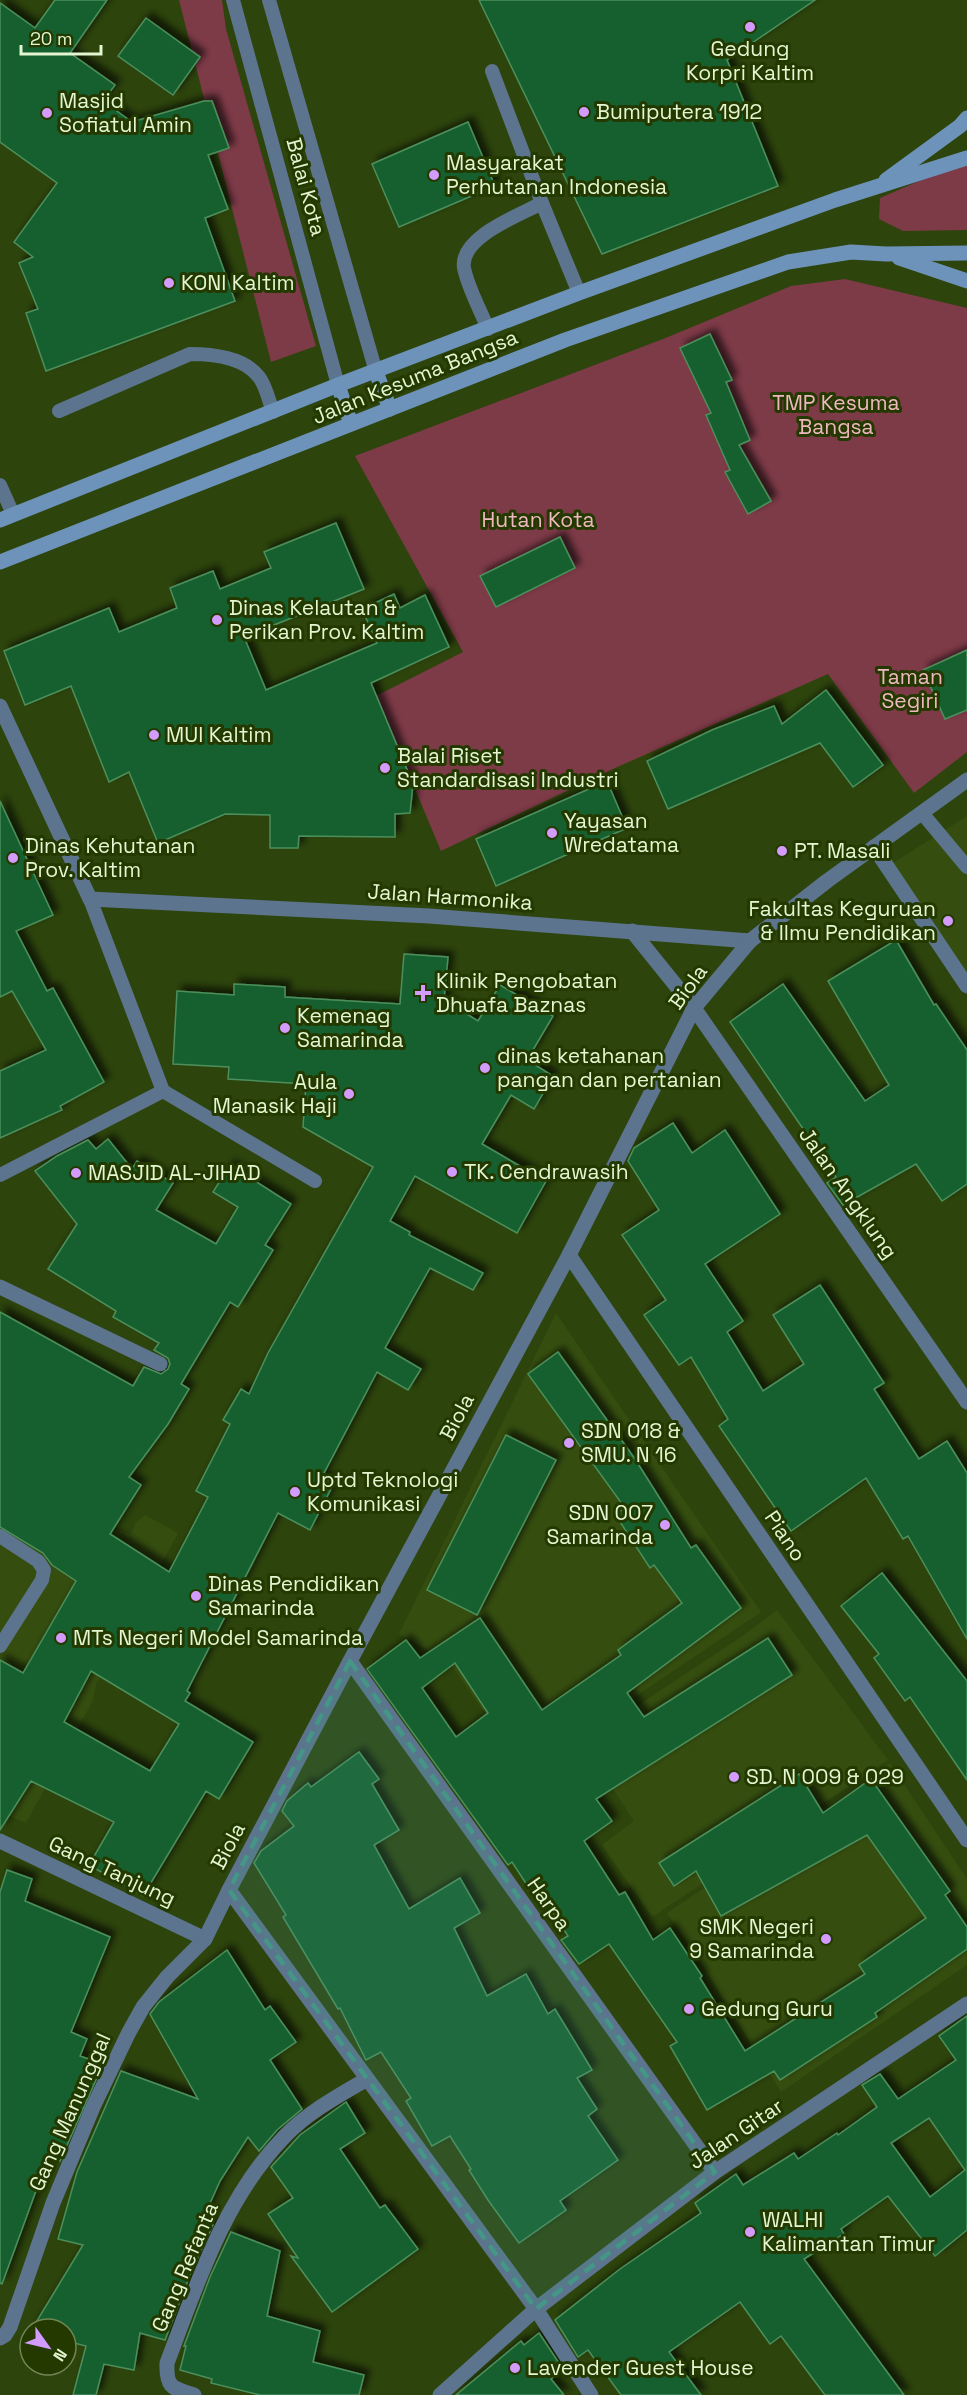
<svg xmlns="http://www.w3.org/2000/svg" width="967" height="2395" viewBox="0 0 967 2395" font-family="'Space Grotesk',sans-serif">
<defs>
<filter id="shadow"><feDropShadow dx="5.5" dy="-5.5" stdDeviation="3" flood-color="#0009"/></filter>
</defs>
<rect width="100%" height="100%" fill="#2d440c"/>
<g fill="#354e0f">
<path d="M967,816V978L893,863Z"/>
<path d="M556,1313L761,1612L578,1735L510,1749L450,1663L399,1634Z"/>
<path d="M0,1464L112,1529L131,1534L136,1522L145,1515L178,1533L96,1684L93,1700L26,1823L0,1812Z"/>
<path d="M777,1610L888,1760L652,1917L602,1845L634,1821L586,1748L584,1741L741,1637Z"/>
<path d="M890,1763L967,1879V1965L781,2092L703,1966L667,1913Z"/>
</g>
<g fill="#7d3a47">
<path d="M179,0H222L226,29L316,346L271,362Z"/>
<path d="M967,160V230L903,231L879,219L880,198Z"/>
<path d="M845,279L967,308V752L914,793L828,674L615,768L441,851L376,696L463,652L355,456L663,339L791,286Z"/>
</g>
<g fill="#165e2d" stroke="#4c905c" stroke-width="1.5" fill-rule="evenodd" filter="url(#shadow)">
<path d="M55,0H107L70,53L115,85L103,101L132,122L204,101H212L229,148L208,155L228,209L205,218L235,301L46,371L26,313L38,309L19,263L33,257L14,242L57,183L0,142V3L35,28Z"/>
<path d="M479,0H815L727,60L778,186L602,254Z"/>
<path d="M146,18L200,57L173,95L118,56Z"/>
<path d="M468,122L495,186L399,227L372,164Z"/>
<path d="M710,334L732,380L726,382L750,440L739,445L771,501L748,514L725,472L730,470L706,415L711,413L680,348Z"/>
<path d="M336,523L364,589L244,637L266,690L377,643L362,609L394,594L400,608L425,595L449,647L371,683L413,784L410,813L395,814V837L299,836L298,848H270V815L225,814L158,843L129,772L109,782L71,686L25,705L4,651L109,608L119,632L177,608L170,588L213,571L220,589L271,568L264,552Z"/>
<path d="M560,537L575,568L496,607L480,576Z"/>
<path d="M967,650V710L945,719L923,670Z"/>
<path d="M826,690L883,765L853,787L820,743L668,809L647,761L712,730L774,706L782,724Z"/>
<path d="M607,781L627,828L496,886L476,839Z"/>
<path d="M0,801L53,915L16,931L47,991L53,988L104,1082L60,1106L62,1110L0,1138V1071L46,1050L12,991L0,997Z"/>
<path d="M896,940L934,1005L936,1004L967,1050V1184L942,1201L916,1164L843,1205L827,1183L836,1177L730,1022L783,984L865,1101L889,1085L828,981Z"/>
<path d="M404,954L448,957L444,1000L478,1021L500,985L553,1016L527,1060L553,1076L534,1109L511,1095L482,1144L546,1181L517,1233L415,1176L390,1221L410,1232L409,1235L483,1273L473,1290L430,1268L385,1348L421,1369L408,1390L377,1372L322,1477L334,1483L310,1530L278,1513L187,1691L190,1693L185,1701L253,1742L219,1799L206,1791L143,1896L89,1865L114,1822L31,1781L0,1830V1660L23,1673L76,1581L52,1565L43,1553L0,1527V1312L133,1386L144,1367L161,1374L168,1369L170,1364L168,1358L154,1350L159,1343L113,1317L116,1311L48,1269L77,1224L35,1171L57,1156L88,1140L96,1149L108,1139L132,1169L137,1161L173,1183L156,1210L216,1244L238,1207L213,1192L230,1165L291,1204L265,1245L273,1250L238,1307L230,1302L181,1384L189,1389L168,1424L129,1477L141,1485L110,1534L169,1572L208,1497L196,1491L230,1424L223,1420L241,1389L249,1394L268,1353L373,1167L303,1127L306,1084L228,1079L229,1067L173,1064L177,991L234,995V984L285,987V997L400,1004ZM91,1671L179,1724L150,1771L64,1722Z"/>
<path d="M673,1123L692,1153L725,1130L780,1214L705,1264L743,1321L727,1332L763,1391L804,1364L773,1315L820,1285L884,1383L874,1389L919,1459L947,1441L967,1473V1639L908,1536L903,1539L866,1478L791,1531L719,1426L728,1419L691,1357L679,1365L644,1315L666,1300L622,1235L659,1210L628,1161L634,1148Z"/>
<path d="M558,1352L635,1459L691,1548L696,1545L741,1608L627,1693L644,1717L768,1638L792,1675L596,1799L612,1821L584,1841L619,1895L625,1892L653,1940L670,1928L702,1976L700,1978L745,2051L865,1974L859,1965L926,1918L867,1835L721,1916L696,1871L674,1886L659,1863L799,1774L823,1813L871,1779L950,1891L945,1895L967,1927V1949L875,2013L877,2017L780,2080L774,2071L707,2110L670,2046L677,2042L609,1944L579,1964L561,1940L568,1936L533,1881L527,1885L512,1862L508,1865L367,1669L406,1640L420,1658L480,1618L542,1710L621,1655L618,1650L682,1603L654,1565L650,1568L615,1514L625,1508L528,1374ZM455,1663L488,1713L456,1737L422,1688Z"/>
<path d="M506,1435L556,1460L477,1615L427,1590Z"/>
<path d="M882,1573L967,1681V1780L910,1697L905,1701L874,1658L879,1654L841,1606Z"/>
<path d="M359,1752L379,1779L372,1784L399,1830L374,1845L409,1909L460,1878L480,1913L454,1928L487,1996L526,1974L548,2014L555,2009L592,2070L577,2078L597,2109L588,2116L618,2160L560,2201L566,2210L519,2243L488,2200L469,2170L471,2169L450,2136L432,2146L406,2101L411,2098L381,2052L366,2060L340,2008L338,2009L283,1917L286,1915L254,1863L261,1851L294,1826L282,1811L287,1801L308,1783L311,1787Z"/>
<path d="M7,1870L32,1879L25,1901L110,1937L71,2032L87,2039L80,2056L103,2064L60,2161L48,2158L2,2284L0,2283V1892Z"/>
<path d="M227,1950L265,2010L270,2006L296,2042L270,2060L302,2109L277,2130L259,2151L248,2137L220,2181L202,2221L213,2225L192,2270L165,2340L140,2333L134,2370L104,2364L96,2395H73L86,2346L66,2341V2329H32L83,2245L58,2239L77,2172L121,2071L198,2099L150,2014L159,2002Z"/>
<path d="M967,2016V2230L935,2256L888,2196L841,2229L844,2234L804,2259L904,2395H825L781,2336L770,2344L740,2302L669,2352L701,2395H621L588,2350L578,2357L555,2320L620,2269L701,2213L695,2203L736,2174L743,2185L794,2153L798,2159L837,2133L838,2135L877,2107L862,2085L880,2074L898,2099L956,2060L939,2036ZM929,2118L965,2170L930,2197L891,2143Z"/>
<path d="M346,2102L365,2133L340,2149L380,2208L385,2205L418,2249L332,2312L291,2256L298,2258L268,2214L293,2198L271,2167L300,2135Z"/>
<path d="M231,2232L280,2251L267,2316L320,2331L313,2362L364,2375L359,2395H260L211,2383L212,2379L180,2370L186,2346H184L210,2277Z"/>
<path d="M539,2333L563,2369L551,2379L564,2395H456L521,2341L524,2345Z"/>
</g>
<g fill="none" stroke-linecap="round" stroke-linejoin="round">
<g stroke="#5c748d" stroke-width="14">
<path d="M233,0L338,385"/>
<path d="M269,0L376,372"/>
<path d="M492,71L542,203L579,293"/>
<path d="M488,329C480,309 468,288 464,268C459,237 520,215 542,203"/>
<path d="M59,411L190,354C213,354 244,357 259,377C266,386 269,401 273,412"/>
<path d="M0,485L13,514"/>
<path d="M922,813L967,867"/>
<path d="M163,1091L315,1181"/>
<path d="M0,1175L163,1091L90,899"/>
<path d="M0,1536L38,1561L44,1570L42,1580L0,1646"/>
</g>
<g stroke="#5c748d" stroke-width="15">
<path d="M0,706L90,899L429,916L750,941L827,881L967,780"/>
<path d="M874,847L967,986"/>
<path d="M632,931L694,1008L967,1402"/>
<path d="M569,1255L967,1840"/>
<path d="M0,1287L160,1364"/>
<path d="M350,1661L715,2172"/>
<path d="M0,1841L205,1939"/>
<path d="M229,1890L536,2309L591,2395"/>
<path d="M0,2338L5,2335L10,2327L53,2203L93,2107L128,2034L143,2007L167,1977L205,1939L229,1890L350,1661L569,1255L694,1008L750,941"/>
<path d="M194,2395C172,2388 166,2388 167,2363C197,2284 224,2199 284,2137C308,2112 338,2096 367,2079"/>
<path d="M440,2395L536,2309L715,2172L967,2004"/>
</g>
<g stroke="#6d93ba" stroke-width="15">
<path d="M886,180L960,126L967,118"/>
<path d="M899,258L967,281"/>
<path d="M376,372L390,409"/>
<path d="M338,385L351,424"/>
<path d="M0,520L338,385L579,293L835,200L967,158"/>
<path d="M0,562L565,340L788,262L851,252L886,254L967,253"/>
</g>
</g>
<path fill="#449687" fill-opacity="0.2" stroke="#449687" stroke-width="4.5" stroke-dasharray="12 8" stroke-linejoin="round" d="M350,1661L715,2172L536,2309L229,1890Z"/>
<g fill="#d39cfc" stroke="#233900" stroke-width="2">
<circle cx="750" cy="27" r="6"/>
<circle cx="584" cy="112" r="6"/>
<circle cx="47" cy="113" r="6"/>
<circle cx="434" cy="175" r="6"/>
<circle cx="169" cy="283" r="6"/>
<circle cx="217" cy="620" r="6"/>
<circle cx="154" cy="735" r="6"/>
<circle cx="385" cy="768" r="6"/>
<circle cx="552" cy="833" r="6"/>
<circle cx="782" cy="851" r="6"/>
<circle cx="13" cy="858" r="6"/>
<circle cx="948" cy="921" r="6"/>
<path d="M420 984h6v6h6v6h-6v6h-6v-6h-6v-6h6z"/>
<circle cx="285" cy="1028" r="6"/>
<circle cx="485" cy="1068" r="6"/>
<circle cx="349" cy="1094" r="6"/>
<circle cx="452" cy="1172" r="6"/>
<circle cx="76" cy="1173" r="6"/>
<circle cx="569" cy="1443" r="6"/>
<circle cx="295" cy="1492" r="6"/>
<circle cx="665" cy="1525" r="6"/>
<circle cx="196" cy="1596" r="6"/>
<circle cx="61" cy="1638" r="6"/>
<circle cx="734" cy="1777" r="6"/>
<circle cx="826" cy="1939" r="6"/>
<circle cx="689" cy="2009" r="6"/>
<circle cx="750" cy="2232" r="6"/>
<circle cx="515" cy="2368" r="6"/>
</g>
<g text-anchor="middle" stroke-width="6" stroke-linejoin="round" paint-order="stroke">
<g font-size="21" fill="#e3f6d1" stroke="#233900" text-anchor="start">
<text x="750" y="56" text-anchor="middle">Gedung<tspan x="750" dy="24">Korpri Kaltim</tspan></text>
<text x="59" y="108">Masjid<tspan x="59" dy="24">Sofiatul Amin</tspan></text>
<text x="596" y="119">Bumiputera 1912</text>
<text x="446" y="170">Masyarakat<tspan x="446" dy="24">Perhutanan Indonesia</tspan></text>
<text x="181" y="290">KONI Kaltim</text>
<text x="229" y="615">Dinas Kelautan &amp;<tspan x="229" dy="24">Perikan Prov. Kaltim</tspan></text>
<text x="166" y="742">MUI Kaltim</text>
<text x="397" y="763">Balai Riset<tspan x="397" dy="24">Standardisasi Industri</tspan></text>
<text x="564" y="828">Yayasan<tspan x="564" dy="24">Wredatama</tspan></text>
<text x="25" y="853">Dinas Kehutanan<tspan x="25" dy="24">Prov. Kaltim</tspan></text>
<text x="794" y="858">PT. Masali</text>
<text x="936" y="916" text-anchor="end">Fakultas Keguruan<tspan x="936" dy="24">&amp; Ilmu Pendidikan</tspan></text>
<text x="436" y="988">Klinik Pengobatan<tspan x="436" dy="24">Dhuafa Baznas</tspan></text>
<text x="297" y="1023">Kemenag<tspan x="297" dy="24">Samarinda</tspan></text>
<text x="497" y="1063">dinas ketahanan<tspan x="497" dy="24">pangan dan pertanian</tspan></text>
<text x="337" y="1089" text-anchor="end">Aula<tspan x="337" dy="24">Manasik Haji</tspan></text>
<text x="464" y="1179">TK. Cendrawasih</text>
<text x="88" y="1180">MASJID AL-JIHAD</text>
<text x="581" y="1438">SDN 018 &amp;<tspan x="581" dy="24">SMU. N 16</tspan></text>
<text x="307" y="1487">Uptd Teknologi<tspan x="307" dy="24">Komunikasi</tspan></text>
<text x="653" y="1520" text-anchor="end">SDN 007<tspan x="653" dy="24">Samarinda</tspan></text>
<text x="208" y="1591">Dinas Pendidikan<tspan x="208" dy="24">Samarinda</tspan></text>
<text x="73" y="1645">MTs Negeri Model Samarinda</text>
<text x="746" y="1784">SD. N 009 &amp; 029</text>
<text x="814" y="1934" text-anchor="end">SMK Negeri<tspan x="814" dy="24">9 Samarinda</tspan></text>
<text x="701" y="2016">Gedung Guru</text>
<text x="762" y="2227">WALHI<tspan x="762" dy="24">Kalimantan Timur</tspan></text>
<text x="527" y="2375">Lavender Guest House</text>
</g>
<g font-size="21" fill="#e3f6d1" stroke="#233900">
<text transform="translate(306 187) rotate(75)" y="7">Balai Kota</text>
<text transform="translate(415 377) rotate(-22)" y="7">Jalan Kesuma Bangsa</text>
<text transform="translate(450 897) rotate(4)" y="7">Jalan Harmonika</text>
<text transform="translate(688 987) rotate(-54)" y="7">Biola</text>
<text transform="translate(848 1193) rotate(55)" y="7">Jalan Angklung</text>
<text transform="translate(457 1417) rotate(-62)" y="7">Biola</text>
<text transform="translate(785 1536) rotate(56)" y="7">Piano</text>
<text transform="translate(228 1846) rotate(-62)" y="7">Biola</text>
<text transform="translate(112 1871) rotate(25)" y="7">Gang Tanjung</text>
<text transform="translate(549 1904) rotate(55)" y="7">Harpa</text>
<text transform="translate(70 2112) rotate(-66)" y="7">Gang Manunggal</text>
<text transform="translate(736 2134) rotate(-34)" y="7">Jalan Gitar</text>
<text transform="translate(185 2267) rotate(-67)" y="7">Gang Refanta</text>
</g>
<g font-size="21" fill="#efb8bf" stroke="#233900">
<text x="836" y="410">TMP Kesuma<tspan x="836" dy="24">Bangsa</tspan></text>
<text x="538" y="527">Hutan Kota</text>
<text x="910" y="684">Taman<tspan x="910" dy="24">Segiri</tspan></text>
</g>
</g>
<g transform="translate(48 2347) rotate(124)"><circle r="28" fill="#233900" stroke="#708554" stroke-width="1.5"/>
<path d="M0-4.5L10 22L0 15L-10 22Z" fill="#d39cfc"/>
<text y="-9" font-size="16" font-weight="bold" text-anchor="middle" fill="#e3f6d1">N</text>
</g>
<path d="M21 45v9h80v-9" fill="none" stroke="#e3f6d1" stroke-width="3"/>
<text x="30" y="45" font-size="18" fill="#e3f6d1" stroke="#233900" stroke-width="4.5" paint-order="stroke">20 m</text>
</svg>
